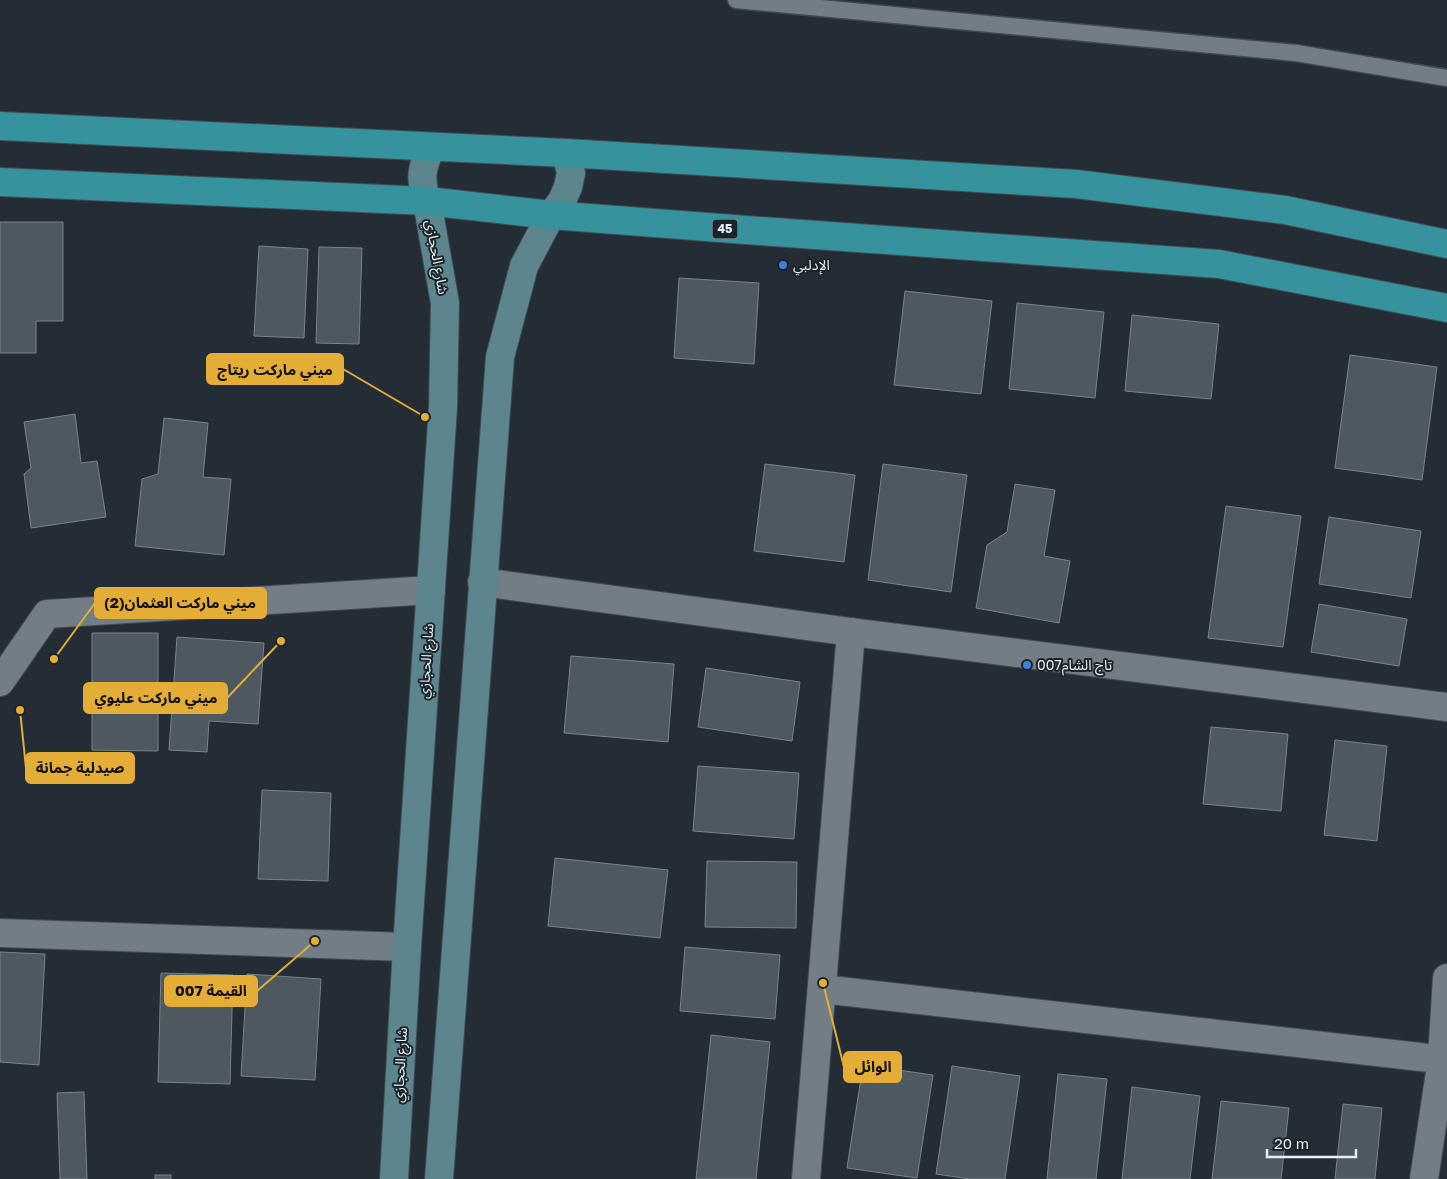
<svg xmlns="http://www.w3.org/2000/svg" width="1447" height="1179" viewBox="0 0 1447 1179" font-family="'Golos Text','Noto Sans Arabic',sans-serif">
<rect width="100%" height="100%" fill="#242d35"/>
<g fill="#4d5860" stroke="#78838c">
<path d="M0,222H63V321H36V353H0Z"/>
<path d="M259,246L308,249L304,338L254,336Z"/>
<path d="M319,247L362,248L359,344L316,343Z"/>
<path d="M679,278L759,283L754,364L674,358Z"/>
<path d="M905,291L992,301L981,394L894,385Z"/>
<path d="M1017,303L1104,312L1095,398L1009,389Z"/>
<path d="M1132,315L1219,324L1211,399L1125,391Z"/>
<path d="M1350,355L1437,367L1422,480L1335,468Z"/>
<path d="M75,414L81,463L97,461L106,517L31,528L24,474L31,468L24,422Z"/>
<path d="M164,418L208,423L203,477L231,479L224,555L135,546L142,479L158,474Z"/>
<path d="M765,464L855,475L844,562L754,551Z"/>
<path d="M883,464L967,475L951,592L868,580Z"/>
<path d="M1015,484L1055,490L1044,556L1070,561L1059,623L976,608L987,545L1007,532Z"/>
<path d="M1226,506L1301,516L1283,647L1208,638Z"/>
<path d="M1329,517L1421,531L1411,598L1319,584Z"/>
<path d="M1319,604L1407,619L1399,666L1311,652Z"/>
<path d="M92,633H158V751L92,750Z"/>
<path d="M177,637L264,643L258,724L209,721L207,752L169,750Z"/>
<path d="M571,656L674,664L668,742L564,733Z"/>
<path d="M706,668L800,682L792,741L698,727Z"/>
<path d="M1211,727L1288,734L1281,811L1203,804Z"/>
<path d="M1335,740L1387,746L1377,841L1324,835Z"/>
<path d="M698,766L799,773L794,839L693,831Z"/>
<path d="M262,790L331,793L328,881L258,879Z"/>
<path d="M555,858L668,870L660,938L548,926Z"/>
<path d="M707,861L797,862L796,928L705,927Z"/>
<path d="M685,947L780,955L775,1019L680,1011Z"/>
<path d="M0,952L45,954L39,1065L0,1062Z"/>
<path d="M161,973L233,975L230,1084L158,1082Z"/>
<path d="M247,974L321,979L315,1080L241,1076Z"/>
<path d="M711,1035L770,1042L756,1179H696Z"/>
<path d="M863,1065L933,1075L917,1178L847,1168Z"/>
<path d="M952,1066L1020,1076L1005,1179H970L936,1174Z"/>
<path d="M1058,1074L1107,1079L1096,1179H1047Z"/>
<path d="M1132,1087L1200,1096L1190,1179H1122Z"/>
<path d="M84,1092L87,1179H60L57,1093Z"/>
<path d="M1221,1101L1289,1108L1281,1179H1212Z"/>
<path d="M1343,1104L1382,1108L1375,1179H1335Z"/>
<rect x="155" y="1175" width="16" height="4"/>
</g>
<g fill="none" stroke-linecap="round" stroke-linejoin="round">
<defs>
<path id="service" d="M736,0L1296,53L1447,78"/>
<g id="minor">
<path d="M482,582L851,632L1447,707"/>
<path d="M0,682L47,614L431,590"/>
<path d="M0,933L407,947"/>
<path d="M822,989L1447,1060"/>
<path d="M806,1179L851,632"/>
<path d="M1424,1179L1442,1059L1447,978"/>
</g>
<g id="secondary">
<path d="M394,1179L407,947L443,407L445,303L427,201C419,179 422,167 431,147"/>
<path d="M439,1179L500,357L524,266L551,215L562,201L568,187L571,173L566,153"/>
</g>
<g id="trunk">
<path d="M0,126L566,153L1076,184L1285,210L1447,244"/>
<path d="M0,182L427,201L551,215L746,230L1219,264L1447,308"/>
</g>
</defs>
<use href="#service" stroke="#424a51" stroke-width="19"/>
<use href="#minor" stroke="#424a51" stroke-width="30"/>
<use href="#secondary" stroke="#424a51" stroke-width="30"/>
<use href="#trunk" stroke="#424a51" stroke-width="30"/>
<use href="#service" stroke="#727d86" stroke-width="16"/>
<use href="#minor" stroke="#727d86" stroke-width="28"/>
<use href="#secondary" stroke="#5c858e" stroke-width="28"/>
<use href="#trunk" stroke="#36929c" stroke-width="28"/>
</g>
<g fill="#3f7fe0" stroke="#1b242b" stroke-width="2">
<circle cx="783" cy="265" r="5"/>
<circle cx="1027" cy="665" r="5"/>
</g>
<g text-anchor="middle" stroke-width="4" stroke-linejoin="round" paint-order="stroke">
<rect fill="#1b242b" stroke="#aab1b8" stroke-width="1" x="712.5" y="219.5" width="25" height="19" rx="4"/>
<g font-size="12" font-weight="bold" fill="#e8eef4">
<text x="725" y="233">45</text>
</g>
<g font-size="14" fill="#e8eef4" stroke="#1b242b">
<text transform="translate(437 257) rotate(80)" y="5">شارع الحجازي</text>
<text transform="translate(426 661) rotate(-86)" y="5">شارع الحجازي</text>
<text transform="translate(400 1065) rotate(-87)" y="5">شارع الحجازي</text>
</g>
<g font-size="14" fill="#e8eef4" stroke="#1b242b" text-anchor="start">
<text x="793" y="270">الإدلبي</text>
<text x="1037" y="670">تاج الشام007</text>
</g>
</g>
<path fill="none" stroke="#e4ad35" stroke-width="2" d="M425 417L343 369M54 659L95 603M281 641L227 698M20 710L26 768M315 941L257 991M823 983L844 1067"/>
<g fill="#e4ad35" stroke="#1b242b" stroke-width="2">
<circle cx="425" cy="417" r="5"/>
<circle cx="54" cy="659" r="5"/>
<circle cx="281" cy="641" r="5"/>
<circle cx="20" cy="710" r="5"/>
<circle cx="315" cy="941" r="5"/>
<circle cx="823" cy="983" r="5"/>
</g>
<g fill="#e4ad35" stroke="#e4ad35" stroke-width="2">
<rect x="207" y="354" width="136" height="30" rx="5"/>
<rect x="95" y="588" width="171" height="30" rx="5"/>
<rect x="84" y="683" width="143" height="30" rx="5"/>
<rect x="26" y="753" width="108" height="30" rx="5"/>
<rect x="165" y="976" width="92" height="30" rx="5"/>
<rect x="844" y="1052" width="57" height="30" rx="5"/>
</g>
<g font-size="15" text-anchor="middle" font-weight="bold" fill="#111">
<text x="275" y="375">ميني ماركت ريتاج</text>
<text x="180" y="608">ميني ماركت العثمان(2)</text>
<text x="156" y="703">ميني ماركت عليوي</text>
<text x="80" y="773">صيدلية جمانة</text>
<text x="211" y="996">القيمة 007</text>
<text x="873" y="1072">الوائل</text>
</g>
<path d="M1267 1149v8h89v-8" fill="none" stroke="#e8eef4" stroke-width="2.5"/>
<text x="1274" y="1149" font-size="15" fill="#e8eef4" stroke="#1b242b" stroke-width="4" paint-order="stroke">20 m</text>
</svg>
